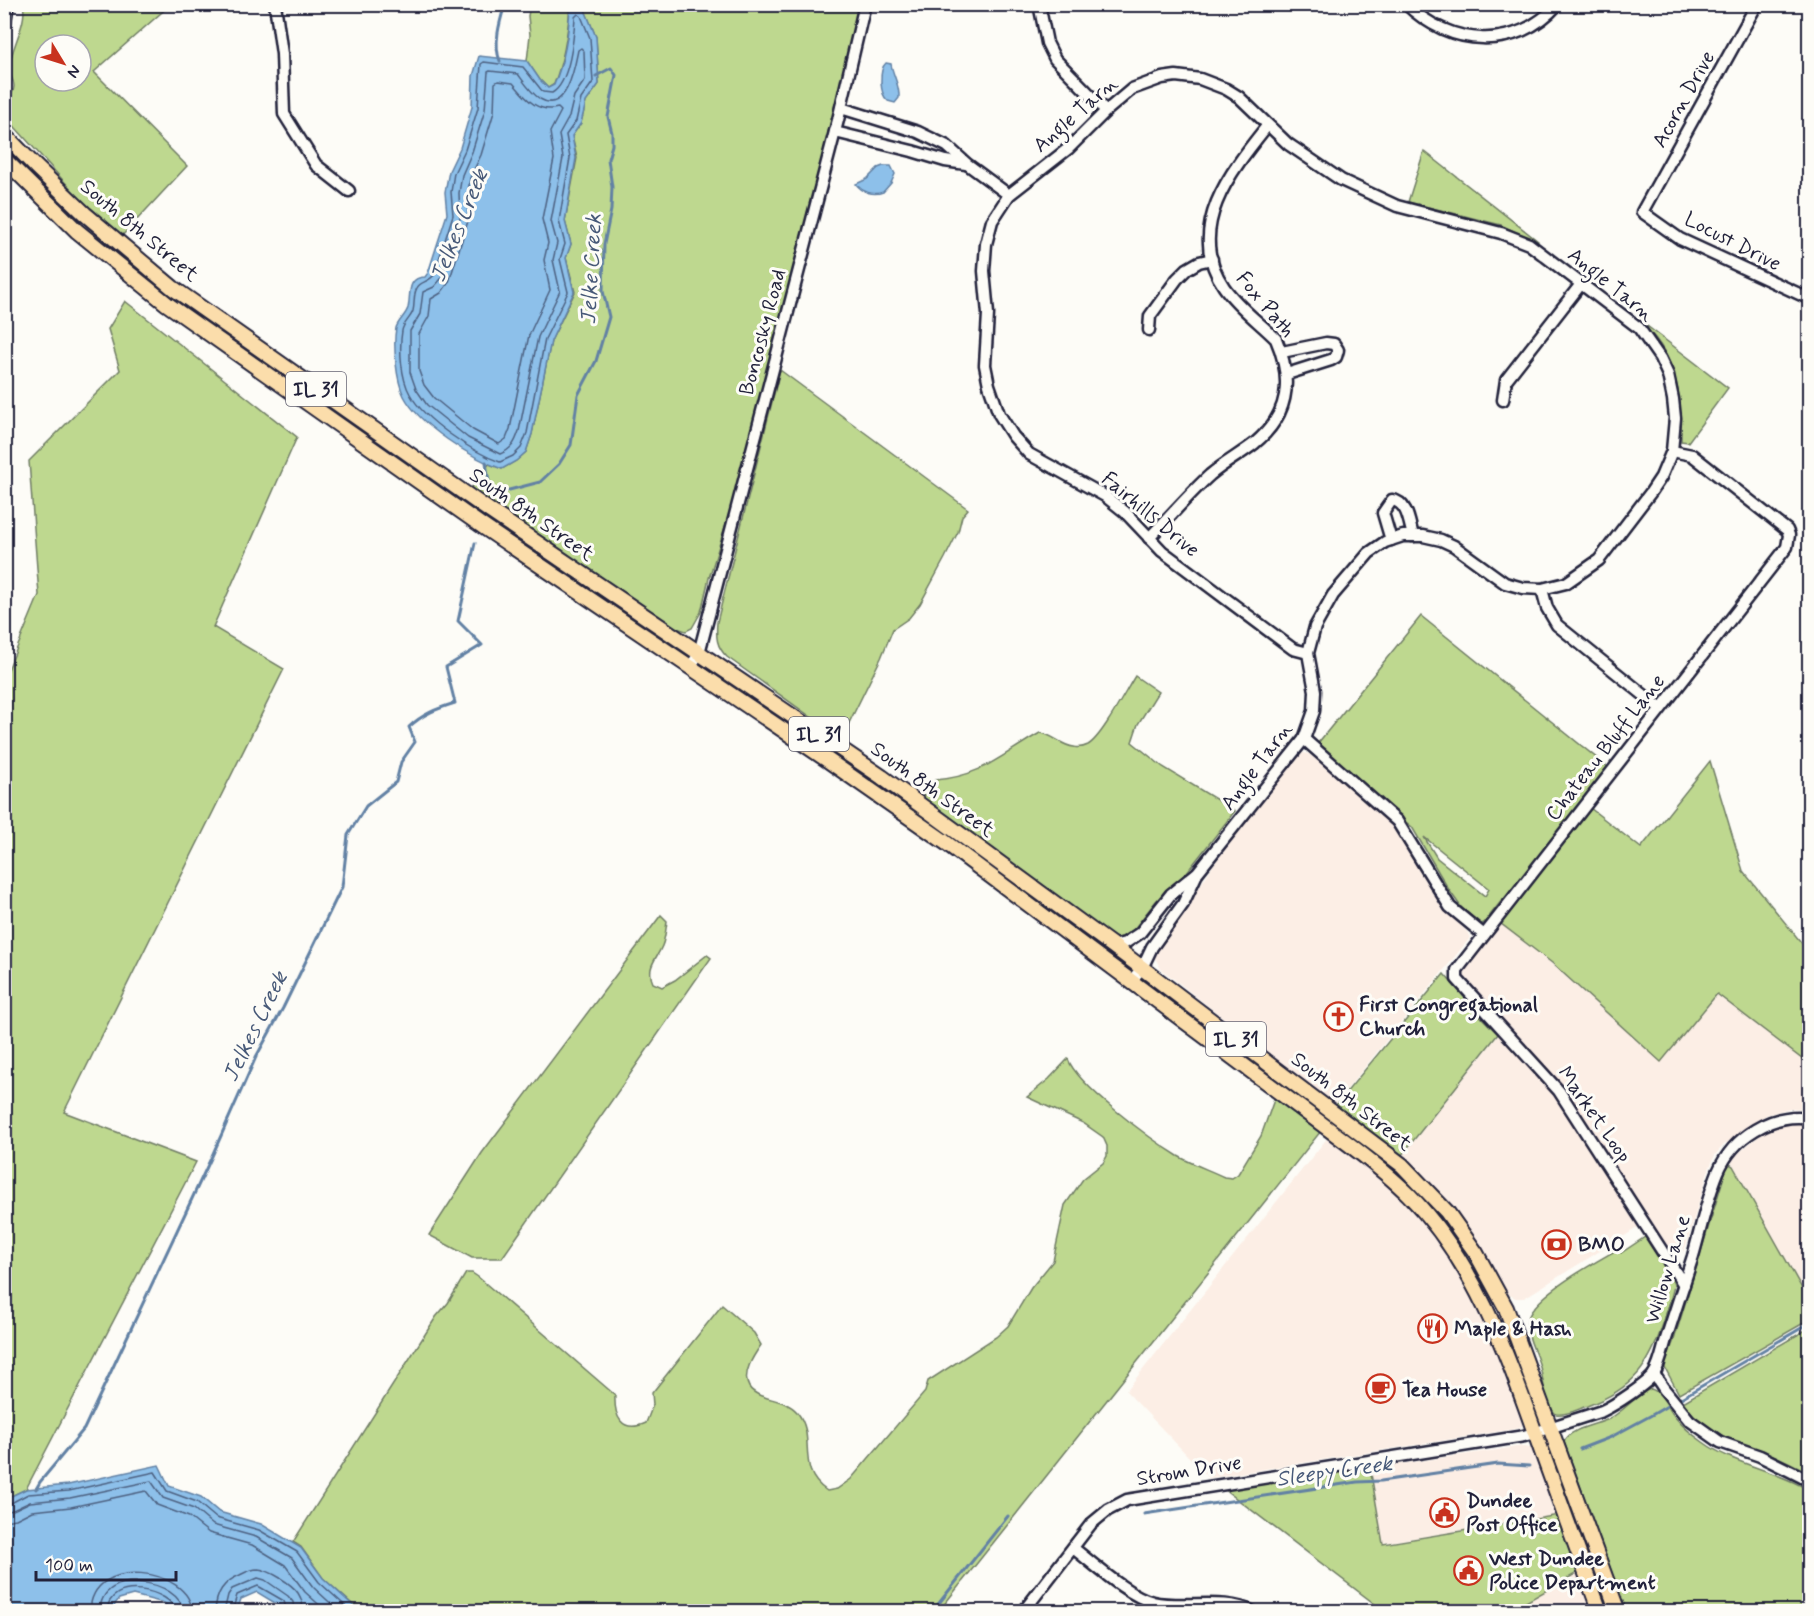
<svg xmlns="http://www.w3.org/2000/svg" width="1814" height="1616" viewBox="0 0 1814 1616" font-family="Mynerve,sans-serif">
<rect width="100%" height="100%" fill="#fdfcf7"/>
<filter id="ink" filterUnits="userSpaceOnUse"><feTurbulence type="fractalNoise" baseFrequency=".0167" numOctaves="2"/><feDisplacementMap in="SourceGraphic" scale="12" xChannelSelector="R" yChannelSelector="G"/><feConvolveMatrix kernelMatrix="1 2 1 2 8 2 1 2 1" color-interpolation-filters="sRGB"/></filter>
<g filter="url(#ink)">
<g fill="#fceee5">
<path d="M1303,753L1309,754L1371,802L1377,813L1395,828L1436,895L1453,917L1468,933L1470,938L1334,1105L1161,969L1155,958L1159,946L1177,922L1214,864L1294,760Z"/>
<path d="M1500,923L1551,963L1661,1062L1717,994L1807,1063L1809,1109L1791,1108L1766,1115L1724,1145L1715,1155L1708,1172L1686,1246L1682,1253L1676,1255L1668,1252L1566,1092L1538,1058L1502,1022L1464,979L1463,971Z"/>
<path d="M1499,1034L1539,1075L1557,1099L1639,1227L1524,1298H1516L1509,1295L1502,1287L1486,1258L1438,1193L1401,1157Z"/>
<path d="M1787,1122L1809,1123V1301L1730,1160L1764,1132L1775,1125Z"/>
<path d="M1328,1137L1380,1177L1411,1208L1439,1241L1463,1277L1491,1334L1523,1421L1522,1426L1515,1429L1209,1478L1126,1391Z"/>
<path d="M1524,1446L1530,1447L1535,1450L1559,1515L1383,1543L1371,1468Z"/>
<path d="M1579,1572L1594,1612H1512L1517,1607Z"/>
</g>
<g fill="#bed88f" stroke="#707d65" stroke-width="1.5" fill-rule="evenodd">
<path d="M23,5H170L94,72L187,166L120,238L98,219L5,116V102C9,98 14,93 14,86C14,80 9,75 9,68C10,50 28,22 23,5ZM45,45H81V81H45Z"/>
<path d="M530,5H570C568,32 564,59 554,84L548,88L540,80L527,61L530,35L528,16Z"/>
<path d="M583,5H861L738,485L709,578L701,612L692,628L686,631L668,625L471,488L489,464L502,469L516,461L526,452L532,434L551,341L575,292L566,258L571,244L565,221L577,158L572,136L581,123L586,102L599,84L596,37Z"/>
<path d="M1424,151L1538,241L1537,242L1501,225L1408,202Z"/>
<path d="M125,301L297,437L213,627L284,669L64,1112L196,1162L26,1489L5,1499V677L39,595L29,461L120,370L108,329Z"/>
<path d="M1647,326L1728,388L1688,442L1681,441V439C1682,398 1677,358 1646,328Z"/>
<path d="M780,370L968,509L962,516L958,532L945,558L920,604L909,618L893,629L881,658L846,729L839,737L727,657C716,646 716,637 717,622Z"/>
<path d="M1421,616L1614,772L1507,904L1502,900L1484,923L1481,924L1461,907L1449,890L1412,827L1314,748ZM1424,837L1489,889L1485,896L1437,858Z"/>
<path d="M1135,676L1158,692L1138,724L1132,742L1163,767L1235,811L1187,872L1156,901L1130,934L1121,939L1109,936L922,797L935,780C983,776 1001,755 1040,733C1053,734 1061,746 1074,747C1078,748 1084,747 1088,745C1102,737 1125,692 1135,676Z"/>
<path d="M1710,761L1743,871L1809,952V1084L1807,1063L1717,994L1661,1062L1552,963L1500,923L1590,808L1641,848Z"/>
<path d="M661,915L667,921C666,929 665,939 662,946C656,960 646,967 653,983L662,987L675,980L707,955L711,958L502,1258H472L429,1235L482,1153Z"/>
<path d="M1444,974L1483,1019L1498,1034L1401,1156L1335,1106Z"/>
<path d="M1068,1059C1077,1085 1152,1140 1178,1156C1192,1164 1209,1170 1224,1177L1232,1178L1238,1174L1261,1136L1275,1097L1321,1131L939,1611H360L323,1578L301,1547L293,1542L436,1317L448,1303L466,1273H472L478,1277L615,1395C614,1416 621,1434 646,1423L653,1405L652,1393L722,1305L754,1333L761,1345C754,1355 741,1374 749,1387C758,1401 784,1397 797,1412C818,1438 794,1469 827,1491L837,1489L851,1479L925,1392L928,1381L996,1337L1008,1326L1031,1288L1053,1261L1065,1205L1083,1179L1103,1163L1107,1156V1146L1103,1137L1083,1123L1027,1097L1049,1079Z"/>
<path d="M1728,1163L1733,1166L1809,1301V1320L1679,1394L1664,1366L1674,1340Z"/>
<path d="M1645,1237L1672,1279L1674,1285C1672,1297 1667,1309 1664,1321C1650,1366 1633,1389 1587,1406C1578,1409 1566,1416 1556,1414C1545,1406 1544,1381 1540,1367C1537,1354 1526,1337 1527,1323C1528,1298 1596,1262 1618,1249L1621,1253Z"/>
<path d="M1809,1328V1472C1798,1467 1787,1461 1775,1456C1741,1443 1705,1435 1683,1402Z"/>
<path d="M1651,1389C1664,1393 1667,1408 1675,1417C1683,1427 1693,1435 1703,1442C1734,1465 1776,1470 1809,1490V1611H1626L1564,1442C1570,1428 1596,1425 1609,1419C1623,1412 1639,1392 1651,1389Z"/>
<path d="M1369,1462L1383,1544L1559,1515L1579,1572L1517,1607L1512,1611H1384L1220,1486Z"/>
</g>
<g fill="#8dc0ea" stroke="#6281a4" stroke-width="1.5">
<path d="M570,5H583L596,37L599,84L586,102L581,123L572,136L576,158L565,221L571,244L566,258L574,292L551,341L532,434L526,452L516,461L502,469C471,458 419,425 404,396C396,380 393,345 396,328C398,321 406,315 408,308C411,296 406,277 425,277L428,273L447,214L445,192L449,171L460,148L472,107L473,76L479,56L527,61L540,80L548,88L554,85C565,59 569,32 570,5Z"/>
<path d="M886,63L891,64C893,76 900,85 899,98L895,103L888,101C879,94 879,69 886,63Z"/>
<path d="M883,166H891L895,174L891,183L883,192C873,196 862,192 856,184L867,179L878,168Z"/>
<path d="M159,1465L169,1486L201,1497L219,1512L261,1524L301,1548L323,1578L359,1611H281L280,1606L257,1592L241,1599L237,1611H173L164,1603L133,1595L119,1599L115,1604L113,1611H5V1499L26,1489L68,1485Z"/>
</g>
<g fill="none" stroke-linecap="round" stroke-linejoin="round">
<g stroke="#4d6181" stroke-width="1.5">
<path d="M578,14L581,16L590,38L593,82L581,99L576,121L566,135L570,158L559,221L565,244L560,259L568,292L545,339L527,433L521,448L513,456L500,462C472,452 424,420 410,394C401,378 399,349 402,331C403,323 411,318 413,311C415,303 413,295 417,288C420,281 428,283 434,275L453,215L451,192L454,173L465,150L478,108L481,64L484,62L523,67L543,92L552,93C570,83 574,36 575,17Z"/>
<path d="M581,48L584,51L585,80L574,96L569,117L559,135L563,158L551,221L557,243L553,260L560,291L538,337L519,431C515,443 512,449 500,454L468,438L427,405L416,389L410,372V331L420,314L423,292L434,287L441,279L460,218L459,193L462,175L472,152L485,110L488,72L490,71L518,74C524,82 531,93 540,99C567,115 575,65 578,50Z"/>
<path d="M498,81L513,83C526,98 536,113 558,108L561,111L550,132L554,159L542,219L548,243L544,260L550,290L529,335L510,429L506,439L499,444L473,430L434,398L424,385L419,371V334L429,316L431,299L441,293L449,282L468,221V194L470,178L481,155L494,112L495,83Z"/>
<path d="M4,1504L11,1503L28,1494L69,1491L155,1472L167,1491L197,1502L216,1518L259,1530L297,1552L319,1582L352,1612"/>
<path d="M4,1512L13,1510L30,1502L70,1498L151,1481L163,1498L194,1509L213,1525L256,1537L292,1558L313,1587L340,1612"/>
<path d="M4,1521L16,1519L32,1511L71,1507L146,1491L157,1505L189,1517L209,1533L252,1545L285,1565L305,1592L327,1612"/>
<path d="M90,1612C91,1553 191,1568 192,1612"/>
<path d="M100,1612C100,1565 182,1580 183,1612"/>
<path d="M107,1612C108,1575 173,1590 176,1612"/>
<path d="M215,1612C216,1593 223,1582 240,1575C246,1572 251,1569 258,1569C270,1570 292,1584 298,1593C302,1599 303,1605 303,1612"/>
<path d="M224,1612L228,1595L232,1589L258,1578L265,1580L288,1596L293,1602L294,1612"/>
<path d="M232,1612L237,1595L258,1586L284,1601L287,1612"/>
</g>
<g stroke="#6281a4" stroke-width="3">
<path d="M500,61C493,44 500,21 505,4"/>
<path d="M486,462L490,489L494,494L540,482L559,464L571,445L578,395L596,361L609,317L603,291L604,244L611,210L612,187L608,159L612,145V133L608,117L616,75L611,68L596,76"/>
<path d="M1580,1449L1611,1437L1650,1416L1810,1323"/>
<path d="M36,1489L40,1482L84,1429L212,1156L256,1057L283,1008L342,887L348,835L366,806L396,782L401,762L415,742L409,727C423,714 436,709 455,703L446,667L482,645L458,621L475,543"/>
<path d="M1144,1514L1357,1482L1381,1481L1498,1464L1529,1466"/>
<path d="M932,1612L1008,1516"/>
</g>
<defs>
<g id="minor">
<path d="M275,4L282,54L284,114L316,165L349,191"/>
<path d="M1039,4L1047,43L1055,59L1106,111"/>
<path d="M1406,4C1450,47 1516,52 1558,4"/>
<path d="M1757,4L1642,212L1680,239L1810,299"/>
<path d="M4,27L8,4"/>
<path d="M841,108L918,132L947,146L967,164L1009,195"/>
<path d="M835,132L912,151L945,161L966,164"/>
<path d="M1149,330L1150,316L1177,279L1187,269L1199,262L1212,259"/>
<path d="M1282,352L1326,343L1334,344L1338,350L1336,357L1331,360L1287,374"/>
<path d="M1503,400L1506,380L1581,284"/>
<path d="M1672,451L1692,455L1787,530L1789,535L1787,547L1457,970V979L1559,1091L1684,1285"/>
<path d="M1149,538C1170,517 1188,495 1210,475C1224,463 1241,454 1255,443C1290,414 1293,379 1276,339C1259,322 1238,307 1224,287C1184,229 1231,171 1267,126"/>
<path d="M1391,540L1383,513L1392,500C1408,502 1409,523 1413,536"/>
<path d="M1542,589L1547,608L1557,625L1660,708"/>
<path d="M690,668L699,653L711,607L838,120L865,4"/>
<path d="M1304,739L1397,821L1450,907L1484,935"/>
<path d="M1113,946L1125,943L1140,933L1171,894L1197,873L1304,739L1314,711L1315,691L1308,653L1315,627L1333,595L1369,553L1385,542L1403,536H1423L1441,540L1454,546L1505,583L1523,588L1542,589L1566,583L1599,560L1651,492L1661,477L1672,451L1675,418L1673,399L1668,375L1660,358L1639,328L1529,244L1501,233L1397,206L1341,180L1288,144L1239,97L1226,89L1200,79L1176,76L1162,78L1132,89L1106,111L1069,148L1009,195L992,221L986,244L984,271L988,314L985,365L989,385L999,414L1013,436L1029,454L1105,496L1125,512L1162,551L1293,649L1308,653"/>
<path d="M1131,981L1142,968L1152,947L1183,904L1196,876"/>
<path d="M1654,1374L1664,1389L1689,1420L1720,1442L1760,1456L1810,1481"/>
<path d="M1073,1548C1093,1563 1129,1597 1153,1602C1183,1609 1225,1597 1253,1612"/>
<path d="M1023,1612L1091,1524L1108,1510L1127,1500L1524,1436L1602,1411C1615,1405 1647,1384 1654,1374C1660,1365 1663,1349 1666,1339C1675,1311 1684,1284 1693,1256C1701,1228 1707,1199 1718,1172C1733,1137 1772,1112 1810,1118"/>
</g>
<g id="major">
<path d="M4,134L36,167L85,214L173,288L490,511L882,777L1113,946L1402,1165L1447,1212L1476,1253L1506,1308L1618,1612"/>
<path d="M4,159L77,231L167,304L485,528L826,759L945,842L1350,1145C1371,1161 1391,1177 1409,1195C1477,1265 1507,1355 1539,1444C1559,1500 1580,1556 1600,1612"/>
</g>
</defs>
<use href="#minor" stroke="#22223b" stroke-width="15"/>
<use href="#major" stroke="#22223b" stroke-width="18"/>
<use href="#minor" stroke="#fdfcf7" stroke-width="10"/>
<use href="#major" stroke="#fbddab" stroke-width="14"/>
</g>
</g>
<defs>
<symbol id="church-ring" viewBox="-11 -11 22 22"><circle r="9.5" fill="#fdfcf7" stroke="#c8321e" stroke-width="1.5"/><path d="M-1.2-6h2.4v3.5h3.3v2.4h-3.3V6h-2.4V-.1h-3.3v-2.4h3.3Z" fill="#c8321e"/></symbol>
<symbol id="bank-ring" viewBox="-11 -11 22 22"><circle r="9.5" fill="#fdfcf7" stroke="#c8321e" stroke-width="1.5"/><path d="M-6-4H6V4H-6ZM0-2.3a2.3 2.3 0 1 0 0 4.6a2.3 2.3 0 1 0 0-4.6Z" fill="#c8321e"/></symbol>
<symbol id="restaurant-ring" viewBox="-11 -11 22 22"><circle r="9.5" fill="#fdfcf7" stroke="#c8321e" stroke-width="1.5"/><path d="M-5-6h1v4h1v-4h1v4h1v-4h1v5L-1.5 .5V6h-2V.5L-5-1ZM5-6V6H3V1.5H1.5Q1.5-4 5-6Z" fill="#c8321e"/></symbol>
<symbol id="cafe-ring" viewBox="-11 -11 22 22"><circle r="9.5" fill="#fdfcf7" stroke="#c8321e" stroke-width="1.5"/><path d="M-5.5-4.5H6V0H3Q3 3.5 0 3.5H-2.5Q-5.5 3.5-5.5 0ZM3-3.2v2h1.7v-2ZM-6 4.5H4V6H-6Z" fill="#c8321e"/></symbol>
<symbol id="civic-ring" viewBox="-11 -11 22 22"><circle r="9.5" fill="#fdfcf7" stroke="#c8321e" stroke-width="1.5"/><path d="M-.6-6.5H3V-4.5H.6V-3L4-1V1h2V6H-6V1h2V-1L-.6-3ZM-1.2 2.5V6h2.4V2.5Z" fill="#c8321e"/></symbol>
</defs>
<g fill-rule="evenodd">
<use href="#church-ring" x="1322" y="1000" width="33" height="33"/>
<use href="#bank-ring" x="1540" y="1228" width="33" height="33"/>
<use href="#restaurant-ring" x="1416" y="1312" width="33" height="33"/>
<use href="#cafe-ring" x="1364" y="1372" width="33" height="33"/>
<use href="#civic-ring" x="1428" y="1496" width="33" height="33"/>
<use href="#civic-ring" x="1452" y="1554" width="33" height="33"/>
</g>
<g text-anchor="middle" stroke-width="6" stroke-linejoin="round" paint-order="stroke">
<g fill="#fdfcf7" stroke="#646373" stroke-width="1.5">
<rect x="286" y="372" width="60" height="34" rx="4.5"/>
<rect x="789" y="717" width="60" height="34" rx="4.5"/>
<rect x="1206" y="1022" width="60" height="34" rx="4.5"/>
</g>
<g font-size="20" font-weight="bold" fill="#22223b">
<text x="316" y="396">IL 31</text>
<text x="819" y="741">IL 31</text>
<text x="1236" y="1046">IL 31</text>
</g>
<g font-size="21" fill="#22223b" stroke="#fdfcf7">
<text transform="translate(1683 99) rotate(-61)" y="7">Acorn Drive</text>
<text transform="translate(1075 114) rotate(-41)" y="7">Angle Tarn</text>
<text transform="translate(140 230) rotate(40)" y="7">South 8th Street</text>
<text transform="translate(1733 241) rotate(27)" y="7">Locust Drive</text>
<text transform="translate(1611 284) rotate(39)" y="7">Angle Tarn</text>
<text transform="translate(1266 304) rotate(50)" y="7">Fox Path</text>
<text transform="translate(762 332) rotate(-75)" y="7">Boncosky Road</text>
<text transform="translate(532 514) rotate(35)" y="7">South 8th Street</text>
<text transform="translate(1151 514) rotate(40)" y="7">Fairhills Drive</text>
<text transform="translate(1605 747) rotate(-52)" y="7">Chateau Bluff Lane</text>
<text transform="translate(1256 766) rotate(-53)" y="7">Angle Tarn</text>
<text transform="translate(933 789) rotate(36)" y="7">South 8th Street</text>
<text transform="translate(1352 1101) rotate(38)" y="7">South 8th Street</text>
<text transform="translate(1595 1114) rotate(55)" y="7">Market Loop</text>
<text transform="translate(1667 1269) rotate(-73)" y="7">Willow Lane</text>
<text transform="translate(1189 1470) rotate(-9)" y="7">Strom Drive</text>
</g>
<g font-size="21" font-weight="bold" fill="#22223b" stroke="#fdfcf7" text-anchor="start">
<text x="1359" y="1011">First Congregational<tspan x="1359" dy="24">Church</tspan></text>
<text x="1578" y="1251">BMO</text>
<text x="1454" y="1335">Maple &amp; Hash</text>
<text x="1402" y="1396">Tea House</text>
<text x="1466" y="1507">Dundee<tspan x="1466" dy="24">Post Office</tspan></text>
<text x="1489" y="1565">West Dundee<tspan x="1489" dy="24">Police Department</tspan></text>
</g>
<g font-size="22" font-style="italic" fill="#475978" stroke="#fdfcf7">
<text transform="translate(458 225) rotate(-68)" y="8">Jelkes Creek</text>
<text transform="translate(590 269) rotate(-87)" y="8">Jelke Creek</text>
<text transform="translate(254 1026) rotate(-64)" y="8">Jelkes Creek</text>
<text transform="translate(1334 1470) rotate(-8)" y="8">Sleepy Creek</text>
</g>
</g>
<rect width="1814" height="1616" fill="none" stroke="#fdfcf7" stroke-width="24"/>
<rect x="12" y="12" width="1790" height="1592" fill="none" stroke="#22223b" stroke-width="2" filter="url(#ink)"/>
<g transform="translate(63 63) rotate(128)"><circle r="28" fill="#fdfcf7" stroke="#a5a5ac" stroke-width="1.5"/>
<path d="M0-4.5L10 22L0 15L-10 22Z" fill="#c8321e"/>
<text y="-9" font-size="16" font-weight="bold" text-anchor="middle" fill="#22223b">N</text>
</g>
<path d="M36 1571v9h140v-9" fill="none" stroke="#22223b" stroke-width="3"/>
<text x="45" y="1571" font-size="18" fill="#22223b" stroke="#fdfcf7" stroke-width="4.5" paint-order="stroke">100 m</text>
</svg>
